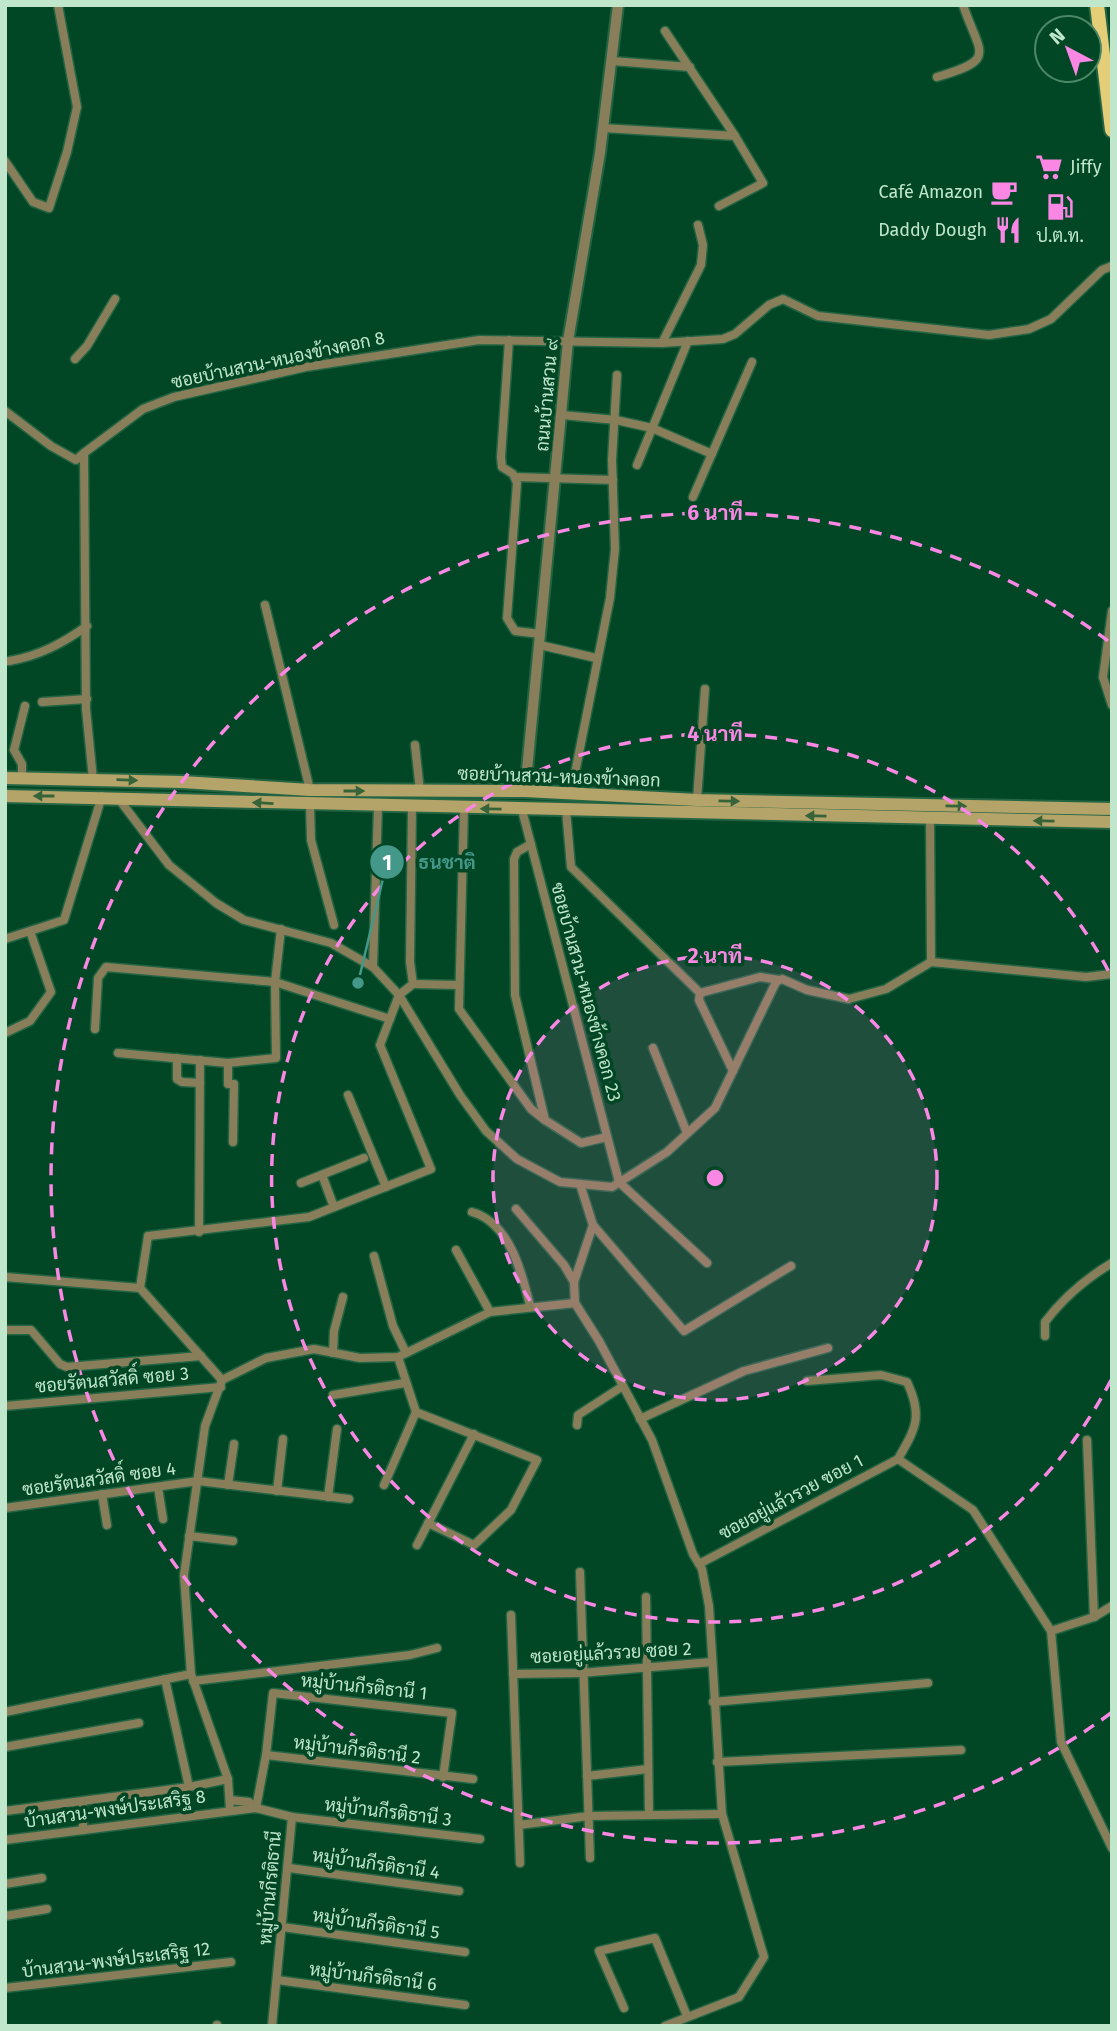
<svg xmlns="http://www.w3.org/2000/svg" width="1117" height="2031" viewBox="0 0 1117 2031" font-family="'Fira Sans',Sarabun,sans-serif">
<rect width="100%" height="100%" fill="#014725"/>
<g fill="none" stroke-linecap="round" stroke-linejoin="round">
<defs>
<g id="minor">
<path d="M612,61L690,67"/>
<path d="M937,77C998,59 980,55 963,5"/>
<path d="M603,128L735,136L665,31"/>
<path d="M5,161L33,202L49,208L67,152L77,107L58,5"/>
<path d="M719,206L763,183L735,136"/>
<path d="M509,340L501,457L502,467L513,474L517,483L507,618L515,631L541,634"/>
<path d="M662,343L701,265L703,245L698,225"/>
<path d="M75,359L87,346L115,299"/>
<path d="M5,411L51,446L76,460L84,453"/>
<path d="M562,415L616,420L652,428L712,454"/>
<path d="M637,465L688,341"/>
<path d="M515,477L613,480"/>
<path d="M693,497L752,362"/>
<path d="M265,605L310,790"/>
<path d="M1112,611L1103,677L1112,705"/>
<path d="M540,645L596,658"/>
<path d="M9,661C39,656 63,643 87,626"/>
<path d="M42,702L87,699"/>
<path d="M415,745L420,791"/>
<path d="M22,778V764L14,750L25,706"/>
<path d="M93,779L86,709L84,453L143,409L174,397L306,367L479,340L662,343L723,339L735,334L769,305L783,299L818,316L989,335L1029,329L1051,319L1102,270L1112,266"/>
<path d="M571,793L610,598L615,549L612,460L617,375"/>
<path d="M118,798L169,865L216,903L244,920L331,943L373,967L399,995L460,1095L486,1131L517,1159L560,1182L612,1187L667,1152L715,1108L776,982L782,979L807,990L849,999L886,989L931,962L1086,977L1112,974"/>
<path d="M697,800L705,689"/>
<path d="M310,805L311,840L334,925"/>
<path d="M464,808L459,1009L531,1109L545,1120"/>
<path d="M522,810L619,1182"/>
<path d="M566,810L571,867L700,993"/>
<path d="M930,818L931,962"/>
<path d="M531,844L517,852L514,859L515,995L545,1120L581,1143L607,1137"/>
<path d="M5,939L64,920L102,796"/>
<path d="M373,967L378,806"/>
<path d="M413,984L459,985"/>
<path d="M700,993L699,1000L733,1071"/>
<path d="M700,993L760,977L779,980"/>
<path d="M95,1029L98,978L106,967L275,982L390,1019"/>
<path d="M5,1033L30,1021L51,992L30,931"/>
<path d="M653,1048L687,1133"/>
<path d="M118,1053L228,1063L276,1058L275,982L281,929"/>
<path d="M177,1058V1079L182,1082L200,1083"/>
<path d="M228,1063V1084H234L233,1142"/>
<path d="M348,1095L386,1187"/>
<path d="M322,1175L334,1207"/>
<path d="M619,1182L707,1263"/>
<path d="M301,1183L364,1158"/>
<path d="M580,1184L593,1225L574,1282L575,1303L599,1341L652,1440L693,1554L702,1569L709,1606L722,1814L764,1957L739,1997L665,2026"/>
<path d="M516,1209L564,1265L574,1282"/>
<path d="M472,1212C510,1223 522,1273 530,1306"/>
<path d="M593,1225L684,1331L791,1266"/>
<path d="M199,1232L200,1060"/>
<path d="M456,1250L490,1312"/>
<path d="M374,1256L393,1326L406,1353"/>
<path d="M5,1277L140,1288"/>
<path d="M5,1330H31L60,1364L67,1367L201,1356"/>
<path d="M1045,1336V1322C1064,1297 1085,1279 1112,1263"/>
<path d="M333,1353L334,1331L343,1297"/>
<path d="M398,1357L416,1412L537,1460L511,1510L474,1545L428,1523"/>
<path d="M222,1380L140,1288L148,1236L309,1217L431,1169L380,1045L399,995L413,984L410,962L412,807"/>
<path d="M807,1381L881,1375L907,1382C923,1416 916,1428 898,1459"/>
<path d="M333,1395L405,1383"/>
<path d="M5,1406L221,1387"/>
<path d="M640,1419L744,1371L828,1348"/>
<path d="M577,1425L578,1415L623,1386"/>
<path d="M1087,1440L1094,1617"/>
<path d="M898,1459L973,1510L1051,1631L1061,1742L1112,1848"/>
<path d="M228,1485L234,1444"/>
<path d="M384,1485L416,1412"/>
<path d="M158,1487L163,1519"/>
<path d="M277,1491L283,1439"/>
<path d="M102,1494L107,1525"/>
<path d="M328,1497L337,1429"/>
<path d="M5,1508L198,1481L349,1499"/>
<path d="M189,1536L233,1541"/>
<path d="M417,1545L474,1434"/>
<path d="M699,1564L898,1459"/>
<path d="M580,1572L590,1858"/>
<path d="M646,1597L649,1815"/>
<path d="M511,1615L520,1863"/>
<path d="M1051,1631L1094,1617L1112,1606"/>
<path d="M513,1674L581,1673L712,1662"/>
<path d="M165,1679L189,1787L228,1779"/>
<path d="M193,1681L410,1655L437,1648"/>
<path d="M713,1702L928,1683"/>
<path d="M5,1712L191,1674"/>
<path d="M5,1747L139,1723"/>
<path d="M266,1755L473,1779"/>
<path d="M717,1762L961,1750"/>
<path d="M587,1776L648,1769"/>
<path d="M230,1800L249,1802L256,1808"/>
<path d="M256,1808L266,1755L273,1693L452,1713L443,1777"/>
<path d="M230,1810L228,1779L191,1674L184,1575L205,1426L222,1380L266,1358L314,1349L360,1358L398,1357L490,1312L575,1303"/>
<path d="M5,1811L189,1787"/>
<path d="M519,1825L589,1816L722,1814"/>
<path d="M83,1830V1801"/>
<path d="M5,1840L256,1808L292,1817L480,1839"/>
<path d="M289,1868L459,1891"/>
<path d="M5,1884L42,1878"/>
<path d="M5,1916L47,1909"/>
<path d="M282,1927L465,1952"/>
<path d="M277,1980L465,2005"/>
<path d="M5,1988L231,1962"/>
<path d="M624,2008L599,1951L655,1938L687,2016"/>
<path d="M217,2025V2026"/>
<path d="M272,2026L292,1817"/>
</g>
<path id="tertiary" d="M525,791L568,341L600,153L618,5"/>
<g id="secondary">
<path d="M5,778L182,782L310,790L525,791L697,800L1112,809"/>
<path d="M5,796L1112,822"/>
</g>
<path id="trunk" d="M1097,5L1112,130"/>
</defs>
<use href="#minor" stroke="#236443" stroke-width="11"/>
<use href="#tertiary" stroke="#236443" stroke-width="14"/>
<use href="#secondary" stroke="#236443" stroke-width="16"/>
<use href="#trunk" stroke="#236443" stroke-width="18"/>
<use href="#minor" stroke="#887e5a" stroke-width="8"/>
<use href="#tertiary" stroke="#887e5a" stroke-width="10"/>
<use href="#secondary" stroke="#b4a469" stroke-width="12"/>
<use href="#trunk" stroke="#e5ce78" stroke-width="14"/>
</g>
<defs><path id="oneway-solid" d="M-6-.8H1V-3.2L6.5 0L1 3.2V.8H-6Z" transform="scale(1.75)"/></defs>
<g fill="#376339">
<use href="#oneway-solid" transform="translate(127 780) rotate(2)"/>
<use href="#oneway-solid" transform="translate(354 791)"/>
<use href="#oneway-solid" transform="translate(44 796) rotate(-180)"/>
<use href="#oneway-solid" transform="translate(729 801) rotate(1)"/>
<use href="#oneway-solid" transform="translate(263 803) rotate(-177)"/>
<use href="#oneway-solid" transform="translate(956 806) rotate(1)"/>
<use href="#oneway-solid" transform="translate(491 809) rotate(-179)"/>
<use href="#oneway-solid" transform="translate(816 816) rotate(-179)"/>
<use href="#oneway-solid" transform="translate(1044 821) rotate(-179)"/>
</g>
<circle cx="715" cy="1178" r="222" fill="#fb87e5" fill-opacity=".12"/>
<g fill="none" stroke="#fb87e5" stroke-width="3.5" stroke-dasharray="12 9">
<circle cx="715" cy="1178" r="222"/>
<path d="M1111 1380A444 444 0 1 1 1111 976"/>
<path d="M1111 1713A665 665 0 1 1 1111 643"/>
</g>
<defs>
<symbol id="supermarket-bare" viewBox="-9 -9 18 18"><path d="M-6-5.5h2.5l.6 2H6L4.5 2H-2.5L-4.4-4H-6ZM-1.5 3.2a1.3 1.3 0 1 0 .1 0ZM3 3.2a1.3 1.3 0 1 0 .1 0Z" fill="#fb87e5" stroke="#014725" stroke-width="2.5" paint-order="stroke"/></symbol>
<symbol id="cafe-bare" viewBox="-9 -9 18 18"><path d="M-5.5-4.5H6V0H3Q3 3.5 0 3.5H-2.5Q-5.5 3.5-5.5 0ZM3-3.2v2h1.7v-2ZM-6 4.5H4V6H-6Z" fill="#fb87e5" stroke="#014725" stroke-width="2.5" paint-order="stroke"/></symbol>
<symbol id="fuel-bare" viewBox="-9 -9 18 18"><path d="M-5.5-6h7V0h2V4h1.3V-2.5L3-4.5l.8-.8L6-3V5H2.5V1h-1V6h-7ZM-4.2-4.7v3.2H.2V-4.7Z" fill="#fb87e5" stroke="#014725" stroke-width="2.5" paint-order="stroke"/></symbol>
<symbol id="restaurant-bare" viewBox="-9 -9 18 18"><path d="M-5-6h1v4h1v-4h1v4h1v-4h1v5L-1.5 .5V6h-2V.5L-5-1ZM5-6V6H3V1.5H1.5Q1.5-4 5-6Z" fill="#fb87e5" stroke="#014725" stroke-width="2.5" paint-order="stroke"/></symbol>
</defs>
<g fill-rule="evenodd">
<use href="#supermarket-bare" x="1030" y="148" width="38" height="38"/>
<use href="#cafe-bare" x="985" y="173" width="38" height="38"/>
<use href="#fuel-bare" x="1041" y="188" width="38" height="38"/>
<use href="#restaurant-bare" x="989" y="211" width="38" height="38"/>
</g>
<g text-anchor="middle" stroke-width="7" stroke-linejoin="round" paint-order="stroke">
<g font-size="18" fill="#c0e6cb" stroke="#014725" text-anchor="end">
<text x="1070" y="173" text-anchor="start">Jiffy</text>
<text x="983" y="198">Café Amazon</text>
<text x="987" y="236">Daddy Dough</text>
<text x="1060" y="242" text-anchor="middle">ป.ต.ท.</text>
</g>
<g font-size="18" fill="#c0e6cb" stroke="#014725">
<text transform="translate(278 360) rotate(-12)" y="6">ซอยบ้านสวน-หนองข้างคอก 8</text>
<text transform="translate(547 395) rotate(-85)" y="6">ถนนบ้านสวน ๙</text>
<text transform="translate(559 777) rotate(2)" y="6">ซอยบ้านสวน-หนองข้างคอก</text>
<text transform="translate(586 992) rotate(75)" y="6">ซอยบ้านสวน-หนองข้างคอก 23</text>
<text transform="translate(112 1380) rotate(-5)" y="6">ซอยรัตนสวัสดิ์ ซอย 3</text>
<text transform="translate(99 1479) rotate(-8)" y="6">ซอยรัตนสวัสดิ์ ซอย 4</text>
<text transform="translate(791 1497) rotate(-28)" y="6">ซอยอยู่แล้วรวย ซอย 1</text>
<text transform="translate(611 1653) rotate(-3)" y="6">ซอยอยู่แล้วรวย ซอย 2</text>
<text transform="translate(364 1687) rotate(6)" y="6">หมู่บ้านกีรติธานี 1</text>
<text transform="translate(357 1750) rotate(7)" y="6">หมู่บ้านกีรติธานี 2</text>
<text transform="translate(115 1809) rotate(-8)" y="6">บ้านสวน-พงษ์ประเสริฐ 8</text>
<text transform="translate(388 1812) rotate(7)" y="6">หมู่บ้านกีรติธานี 3</text>
<text transform="translate(376 1864) rotate(8)" y="6">หมู่บ้านกีรติธานี 4</text>
<text transform="translate(270 1888) rotate(-85)" y="6">หมู่บ้านกีรติธานี</text>
<text transform="translate(376 1924) rotate(8)" y="6">หมู่บ้านกีรติธานี 5</text>
<text transform="translate(116 1960) rotate(-7)" y="6">บ้านสวน-พงษ์ประเสริฐ 12</text>
<text transform="translate(373 1977) rotate(7)" y="6">หมู่บ้านกีรติธานี 6</text>
</g>
</g>
<circle cx="715" cy="1178" r="10" fill="#fb87e5" stroke="#014725" stroke-width="3.5"/>
<g font-size="21" text-anchor="middle" font-weight="bold" fill="#fb87e5" stroke="#014725" stroke-width="7" stroke-linejoin="round" paint-order="stroke">
<text x="715" y="520">6 นาที</text>
<text x="715" y="741">4 นาที</text>
<text x="715" y="963">2 นาที</text>
</g>
<path fill="none" stroke="#44988a" stroke-width="2.5" d="M358 983L387 862"/>
<g fill="#44988a" stroke="#014725" stroke-width="2.5">
<circle cx="358" cy="983" r="7"/>
<circle cx="387" cy="862" r="18"/>
</g>
<g font-size="21" text-anchor="middle" font-weight="bold" fill="#fff">
<text x="387" y="870">1</text>
</g>
<g font-size="19" text-anchor="middle" font-weight="bold" fill="#44988a" stroke="#014725" stroke-width="7" stroke-linejoin="round" paint-order="stroke">
<text x="447" y="869">ธนชาติ</text>
</g>
<rect width="1117" height="2031" fill="none" stroke="#c0e6cb" stroke-width="14"/>
<g transform="translate(1068 49) rotate(319)"><circle r="33" fill="#014725" stroke="#4d8767" stroke-width="2"/>
<path d="M0-5L12 26L0 18L-12 26Z" fill="#fb87e5"/>
<text y="-10" font-size="19" font-weight="bold" text-anchor="middle" fill="#c0e6cb">N</text>
</g>
</svg>
